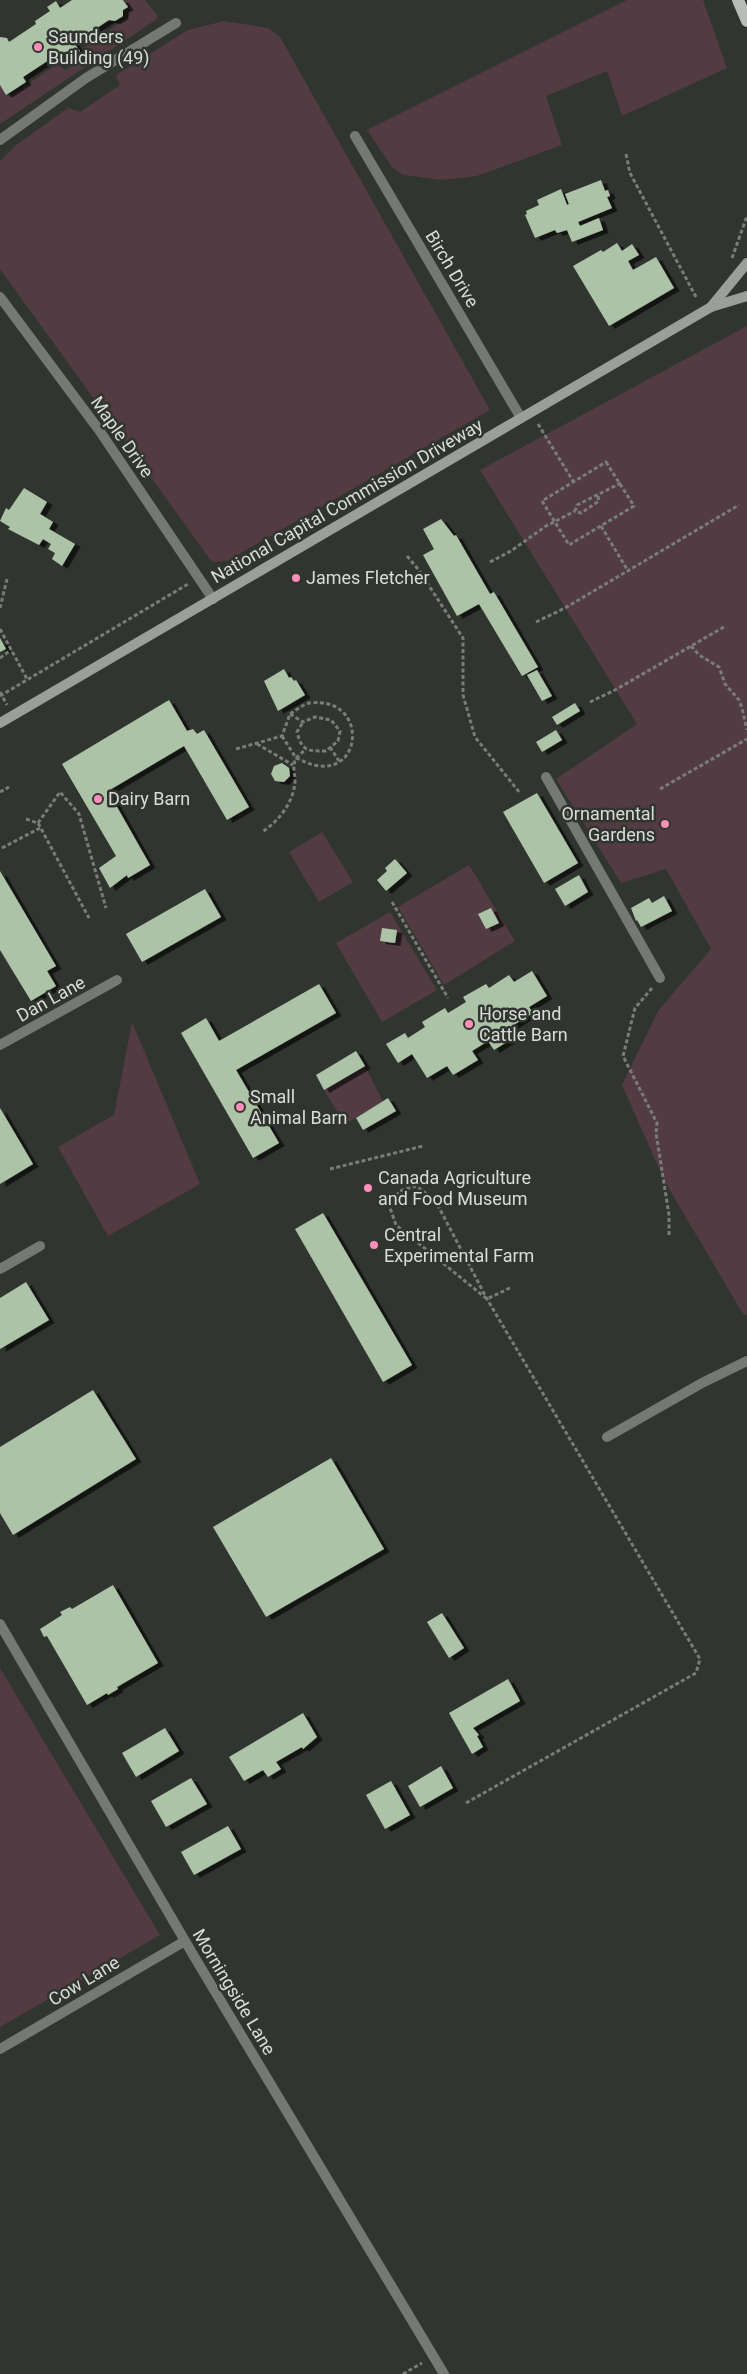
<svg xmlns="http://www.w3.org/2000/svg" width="747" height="2374" viewBox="0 0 747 2374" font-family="Roboto,sans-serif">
<defs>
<filter id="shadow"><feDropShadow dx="5.5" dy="3" stdDeviation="0" flood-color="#0009"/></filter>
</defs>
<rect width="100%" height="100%" fill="#313530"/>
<g fill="#523b43">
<path d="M124,0H145L157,15V19L0,124V85L9,97L57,64L65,70L86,57L82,49L129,16V7Z"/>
<path d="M627,0H703L727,68L622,116L607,71L546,96L562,145L477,176L442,180L403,175L392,167L367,130Z"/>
<path d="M224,21L268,28L280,37L490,410L227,561L212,562L0,269V161L15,146L68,108L80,112L120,85L116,75L188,30Z"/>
<path d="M747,326V1315L743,1314L665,1182L622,1085L658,1011L711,949L666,869L621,883L556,779L637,724L480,470Z"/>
<path d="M322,832L353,882L319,902L289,852Z"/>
<path d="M469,865L515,941L444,985L398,907Z"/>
<path d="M390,912L437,990L382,1022L336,943Z"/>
<path d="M132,1022L200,1184L108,1236L58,1147L114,1115Z"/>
<path d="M365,1066L383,1102L345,1124L324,1090Z"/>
<path d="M0,1668L160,1935L0,2027Z"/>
</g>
<g fill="#adc3a7" filter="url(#shadow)">
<path d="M72,0H123L128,7L123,10V16L115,21L109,20L74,43L80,51L65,61L58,54L23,77L26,82L6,95L0,85V37L7,38L9,42L36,24L35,21L50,11L47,7L56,1L60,8Z"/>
<path d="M601,180L605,191L608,190L610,196L607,197L612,208L578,222L580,226L599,218L603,230L572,242L567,230L557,233L555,230L535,238L525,215L527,214L526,211L539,205L537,200L561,189L567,205L569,204L565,194Z"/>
<path d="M617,243L622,251L632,244L639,255L628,261L633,270L656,257L674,288L609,326L573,266L601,250L603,252Z"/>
<path d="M24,488L47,502L40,514L53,522L49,529L75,544L62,566L52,559L55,553L48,549L51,544L43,539L39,545L8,529L10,527L0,521L6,508L9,510Z"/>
<path d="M441,519L454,536L456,535L490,594L494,592L538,667L522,676L479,604L457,616L423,555L434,549L423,529Z"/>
<path d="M0,638L6,649L0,652Z"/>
<path d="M284,669L289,678L291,677L294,681L296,680L305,695L278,711L264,681Z"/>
<path d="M537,670L552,696L542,701L527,675Z"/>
<path d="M169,700L187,731L193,729L197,734L204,730L249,807L227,820L184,746L108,791L150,865L128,878L127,875L110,888L99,868L116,856L62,764Z"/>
<path d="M575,703L580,711L557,725L552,717Z"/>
<path d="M556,730L562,740L542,752L536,742Z"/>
<path d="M282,763L289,768L290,776L284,782L275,781L271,774L274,766Z"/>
<path d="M537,793L578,863L544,883L503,812Z"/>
<path d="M395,859L407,873L386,891L377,880L387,871L385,868Z"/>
<path d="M0,871L56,966L47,971L56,986L31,1001L0,950Z"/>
<path d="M579,875L588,892L565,906L555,889Z"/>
<path d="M205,889L221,917L142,962L126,934Z"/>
<path d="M664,896L672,911L641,927L637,920L636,921L631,908L649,898L652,903Z"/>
<path d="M491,908L499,923L486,929L478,914Z"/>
<path d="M382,928L397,930L395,943L380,941Z"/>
<path d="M532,971L547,996L529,1007L533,1013L512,1026L518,1035L494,1050L488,1041L472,1051L478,1060L453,1075L447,1066L427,1078L412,1054L398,1063L386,1044L405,1033L408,1038L425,1027L422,1022L445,1008L448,1013L466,1002L463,997L486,984L489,988L509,975L514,982Z"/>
<path d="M319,984L336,1013L236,1070L279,1143L253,1158L181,1033L206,1018L219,1041Z"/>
<path d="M356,1051L365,1066L324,1090L316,1075Z"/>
<path d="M388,1098L396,1111L363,1130L356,1118Z"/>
<path d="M0,1108L33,1164L0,1184Z"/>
<path d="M323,1213L412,1365L383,1382L295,1229Z"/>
<path d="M26,1282L49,1320L0,1349V1298Z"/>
<path d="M93,1390L136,1459L13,1535L0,1513V1447Z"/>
<path d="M331,1458L384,1549L266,1617L213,1527Z"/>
<path d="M113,1585L158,1663L117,1687L118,1689L108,1695L107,1693L87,1705L47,1636L44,1637L40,1629L62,1615L60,1612L70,1607L72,1609Z"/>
<path d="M442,1613L464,1648L449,1658L427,1622Z"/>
<path d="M508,1679L520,1701L473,1728L479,1735L477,1736L483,1747L472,1754L449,1713Z"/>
<path d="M303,1713L317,1737L303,1749L302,1747L276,1762L281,1769L268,1777L263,1770L244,1781L229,1757Z"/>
<path d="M165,1728L179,1751L136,1777L122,1753Z"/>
<path d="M441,1766L453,1788L420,1807L408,1786Z"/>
<path d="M191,1778L207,1804L166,1827L151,1801Z"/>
<path d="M391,1781L410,1815L385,1829L366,1795Z"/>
<path d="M228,1826L241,1849L194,1875L181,1852Z"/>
</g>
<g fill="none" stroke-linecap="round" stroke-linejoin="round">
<g stroke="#797c78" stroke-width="3" stroke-dasharray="4 2.5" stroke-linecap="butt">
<path d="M73,57L79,67"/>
<path d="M626,154L630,173L696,297"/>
<path d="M732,258L747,216"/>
<path d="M538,424L573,481"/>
<path d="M606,462L634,506L569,545L542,501Z"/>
<path d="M598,496L599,501L581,513L575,511L577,505L621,483"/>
<path d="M601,526L628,571"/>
<path d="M407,556L418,569L463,638V695L475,737L520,793"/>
<path d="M490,562L511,551L546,526L575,511"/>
<path d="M0,608L7,579"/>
<path d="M536,622L565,608L739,505"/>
<path d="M0,629L27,679"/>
<path d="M691,646L699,655L719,667L725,684L739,700L742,708L747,730"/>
<path d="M0,658L11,650"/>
<path d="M0,692L7,705"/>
<path d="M0,696L188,584"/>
<path d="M590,702L615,690L724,627"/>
<path d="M290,714L303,722L315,717L331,720L340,731L338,741L326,751C307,751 302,751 297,732L303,722"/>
<path d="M282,736L296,758L306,749"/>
<path d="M257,744L293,765"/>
<path d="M330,747L339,761"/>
<path d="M236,749L282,736L290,714C295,711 303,704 310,703C368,696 364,777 314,765C308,764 302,760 296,758C292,767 295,772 295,781C294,802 279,821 262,832"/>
<path d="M660,789L747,739"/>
<path d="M0,792L9,787"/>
<path d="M26,819L38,823L89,918"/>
<path d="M38,823L60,792L79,814L106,908"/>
<path d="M2,848L40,828"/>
<path d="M392,902L448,998"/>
<path d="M652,988L635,1008L623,1056L657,1123L656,1133L669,1215V1235"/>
<path d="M330,1169L423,1146"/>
<path d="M466,1803L696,1673L700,1659L487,1299L435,1200L416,1186L400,1191L389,1205L396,1225L487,1299L512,1287"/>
<path d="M403,2374L422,2363"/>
</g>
<g stroke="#767875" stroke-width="10">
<path d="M0,140L86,78L176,23"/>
<path d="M546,777L660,978"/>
<path d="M0,1045L117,980"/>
<path d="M0,1269L40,1246"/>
<path d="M607,1437L702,1383L747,1361"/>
</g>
<g stroke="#767875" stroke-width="10">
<path d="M355,136L521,418"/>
<path d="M0,297L99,430L213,599"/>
<path d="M0,1624L195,1958L444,2374"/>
<path d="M0,2049L185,1941"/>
</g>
<g stroke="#9b9e9a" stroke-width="10">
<path d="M711,307L747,263"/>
<path d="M0,723L711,307L747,296"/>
</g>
<path stroke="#b7bcb6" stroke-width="12" d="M738,0L747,21"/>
</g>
<g fill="#ff8ebb" stroke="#313530" stroke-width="2">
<circle cx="38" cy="47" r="5"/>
<circle cx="296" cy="578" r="5"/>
<circle cx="98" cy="799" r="5"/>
<circle cx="665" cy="824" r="5"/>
<circle cx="469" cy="1024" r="5"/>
<circle cx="240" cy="1107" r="5"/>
<circle cx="368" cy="1188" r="5"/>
<circle cx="374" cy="1245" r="5"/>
</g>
<g text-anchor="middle" stroke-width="5" stroke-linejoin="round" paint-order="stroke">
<g font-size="18" fill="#dadcd9" stroke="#313530" text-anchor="start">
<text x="48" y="43">Saunders<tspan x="48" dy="21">Building (49)</tspan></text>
<text x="306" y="584">James Fletcher</text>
<text x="108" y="805">Dairy Barn</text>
<text x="655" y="820" text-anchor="end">Ornamental<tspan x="655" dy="21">Gardens</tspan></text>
<text x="479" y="1020">Horse and<tspan x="479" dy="21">Cattle Barn</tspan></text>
<text x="250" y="1103">Small<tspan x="250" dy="21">Animal Barn</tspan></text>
<text x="378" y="1184">Canada Agriculture<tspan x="378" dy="21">and Food Museum</tspan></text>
<text x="384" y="1241">Central<tspan x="384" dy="21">Experimental Farm</tspan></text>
</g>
<g font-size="18" fill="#dadcd9" stroke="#313530">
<text transform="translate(452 269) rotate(59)" y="6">Birch Drive</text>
<text transform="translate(122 437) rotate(55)" y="6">Maple Drive</text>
<text transform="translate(347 501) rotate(-30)" y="6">National Capital Commission Driveway</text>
<text transform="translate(51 999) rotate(-29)" y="6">Dan Lane</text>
<text transform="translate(84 1981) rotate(-31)" y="6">Cow Lane</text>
<text transform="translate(234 1992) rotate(59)" y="6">Morningside Lane</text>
</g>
</g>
</svg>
